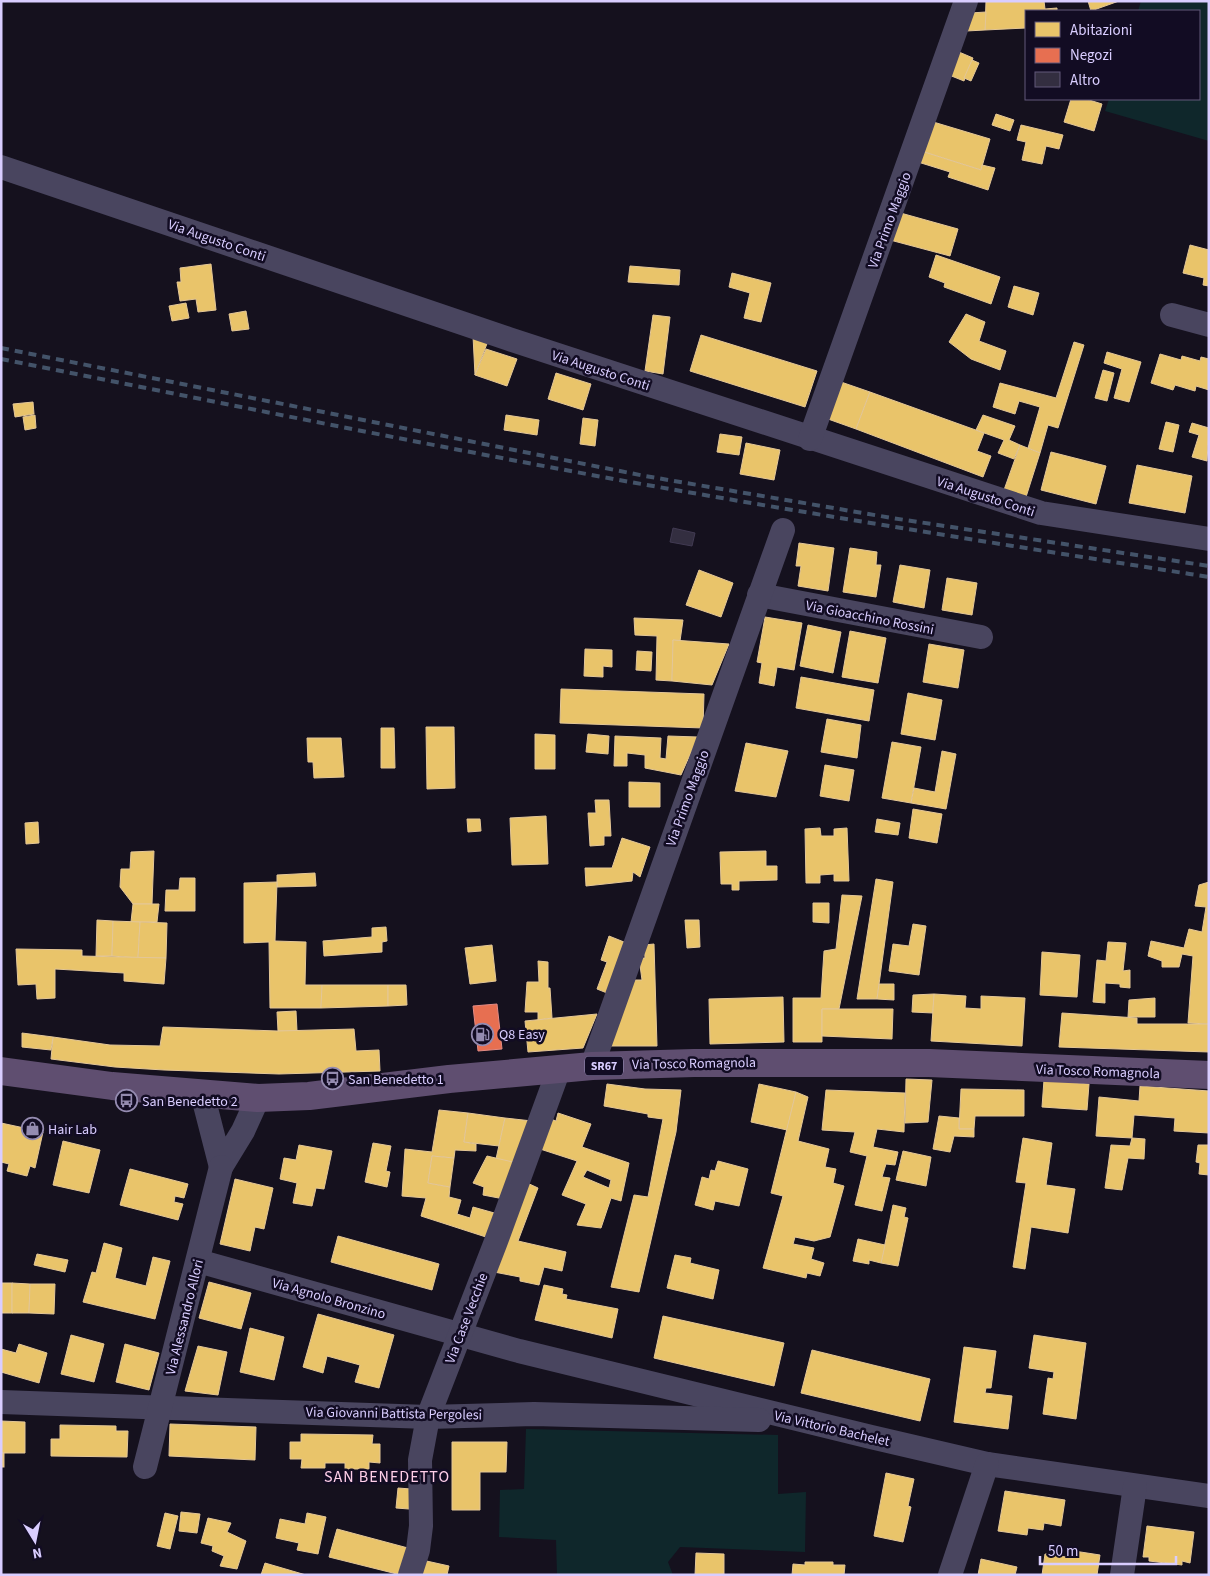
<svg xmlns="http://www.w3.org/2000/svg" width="1210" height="1576" viewBox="0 0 1210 1576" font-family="'Source Sans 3',sans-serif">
<rect width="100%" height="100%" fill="#15111e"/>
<g fill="#0f272b">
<path d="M1141,1H1209V141L1105,111L1109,99H1199V11H1138Z"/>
<path d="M526,1429L778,1435V1494L806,1492L805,1552L680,1547L668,1562L673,1575H557L556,1540L499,1537L500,1490L524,1489Z"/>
</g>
<g fill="#e9c46a" stroke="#e4c797" fill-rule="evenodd">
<path d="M986,1H1044L1045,9L1057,8V11H1026V28L985,30Z"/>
<path d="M1088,1H1119L1091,11Z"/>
<path d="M986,12L985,30L966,31L970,13Z"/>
<path d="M959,52L973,58L964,81L949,75Z"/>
<path d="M972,60L979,63L971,81L964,78Z"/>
<path d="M1071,99H1086L1102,104L1094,131L1064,122Z"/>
<path d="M996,114L1014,120L1010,131L992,125Z"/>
<path d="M930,121L990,139L981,170L921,151Z"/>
<path d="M1021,125L1063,135L1059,149L1046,146L1042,164L1022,160L1026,142L1017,140Z"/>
<path d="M921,151L981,170L982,165L995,168L988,190L948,177L950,172L918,162Z"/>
<path d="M897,212L958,229L950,256L890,240Z"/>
<path d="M1190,245L1209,250V286L1203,285L1204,278L1183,273Z"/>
<path d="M936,255L1000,277L991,304L944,287L945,283L929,277Z"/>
<path d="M211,264L216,310L198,312L196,299L180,301L177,282H181L180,268Z"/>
<path d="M630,266L680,270L679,285L628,282Z"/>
<path d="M732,273L771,283L761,322L744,318L750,293L729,287Z"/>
<path d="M1014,286L1039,293L1033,315L1008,307Z"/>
<path d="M186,303L189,318L172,321L169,306Z"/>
<path d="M246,311L249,329L232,331L229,314Z"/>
<path d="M966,314L985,322L979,341L1006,351L1000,370L971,359L949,342Z"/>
<path d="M653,315L670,317L663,374L645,371Z"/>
<path d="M701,335L817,371L805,407L690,371Z"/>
<path d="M473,336L488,341L475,375Z"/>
<path d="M1074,342L1084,345L1058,428L1048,425L1040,453L1028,448L1040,407L1019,401L1015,414L993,407L1000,383L1056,398Z"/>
<path d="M486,349L517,359L507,386L475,375Z"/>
<path d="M1107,352L1141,362L1129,402L1114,398L1122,369L1104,363Z"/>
<path d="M1160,354L1181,360L1182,356L1200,361L1201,357L1209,359V390L1196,386L1195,391L1175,385L1173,390L1151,383Z"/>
<path d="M1103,370L1114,373L1107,401L1095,398Z"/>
<path d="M556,373L591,384L583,410L548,399Z"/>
<path d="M841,382L870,392L856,429L828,419Z"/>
<path d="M870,392L984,433L977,451L991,456L983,477L856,429Z"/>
<path d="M33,402L34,414L15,417L13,404Z"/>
<path d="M35,415L36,428L25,430L23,417Z"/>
<path d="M506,415L539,420L537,435L504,430Z"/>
<path d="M983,415L1015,426L1009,440L1020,445L1014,459L998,453L1004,440L976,430Z"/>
<path d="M583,418L598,420L595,446L580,444Z"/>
<path d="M1166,422L1179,425L1173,452L1159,449Z"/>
<path d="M1192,423L1209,428L1207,461L1192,457L1199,435L1189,432Z"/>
<path d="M720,434L742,437L739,455L717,452Z"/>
<path d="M746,443L780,450L774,480L740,474Z"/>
<path d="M1020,445L1040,453L1026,497L1004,490Z"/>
<path d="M1051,452L1106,466L1096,504L1041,490Z"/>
<path d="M1137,465L1192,476L1185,513L1129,503Z"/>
<path d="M799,543L834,548L828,591L798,586L801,566H796Z"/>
<path d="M850,548L877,552L876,565H881L876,597L843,592Z"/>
<path d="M900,565L930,570L924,608L893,602Z"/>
<path d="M699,570L733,583L721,617L686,605Z"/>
<path d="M947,578L977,583L972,615L942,610Z"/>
<path d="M765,617L802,623L794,670L777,667L774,686L759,683L762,663L757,662Z"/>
<path d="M634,618L683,620L680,641L673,640L672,681L656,680L657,636L635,635Z"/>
<path d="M808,625L841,632L833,673L800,666Z"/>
<path d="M850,631L886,638L878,683L842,677Z"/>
<path d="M673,640L729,644L712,685L672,681Z"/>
<path d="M929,644L964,650L958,688L923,682Z"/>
<path d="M585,649L612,650V667L603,666V677L584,676Z"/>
<path d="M637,651L652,652L651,671L636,670Z"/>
<path d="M801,677L874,690L869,721L796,708Z"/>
<path d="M561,689L704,694L703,728L560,723Z"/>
<path d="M908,693L942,700L935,740L901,734Z"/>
<path d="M827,719L861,725L857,758L821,752Z"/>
<path d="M426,727H454L455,788L427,789Z"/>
<path d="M381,728H394L395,768H381Z"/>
<path d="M535,734L555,735V769H535Z"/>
<path d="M588,734L609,736L608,754L586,752Z"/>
<path d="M615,736L661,738L660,758L666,759L668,736L698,737L681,775L645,768V755L627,753V766H614Z"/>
<path d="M307,738H341L344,777L314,778L313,762H308Z"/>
<path d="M892,742L921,747L911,803L882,798Z"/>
<path d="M746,743L788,751L776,797L735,791Z"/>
<path d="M942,751L956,754L946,809L911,803L914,788L935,792Z"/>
<path d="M825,765L854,770L849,801L820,796Z"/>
<path d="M629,782L660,783V807H629Z"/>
<path d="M595,800H609L611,836H604V845L590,846L588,813H596Z"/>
<path d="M913,809L942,814L937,843L909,838Z"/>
<path d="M546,816L548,864L512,865L510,818Z"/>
<path d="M467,819H480L481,831L468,832Z"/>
<path d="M877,819L900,823L898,835L875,832Z"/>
<path d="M38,822L39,843L26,844L25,823Z"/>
<path d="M820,828L821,836H834V829L847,828L849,881H834V874L820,875V883H806L805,829Z"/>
<path d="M622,838L650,847L640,877L633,872L632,881L586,886L585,868H612Z"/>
<path d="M154,851L152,904H133L120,887L121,869H130L131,852Z"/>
<path d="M766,851V866H777V880L739,881V890H732V884H721L720,852Z"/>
<path d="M315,873L316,886L277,887V875Z"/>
<path d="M180,878H195V911H165L166,890H179Z"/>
<path d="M876,879L893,882L877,999H857Z"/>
<path d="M277,882L275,941L306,942L305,985H322L321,1008H270L269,942L244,943V883Z"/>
<path d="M1209,882V1024L1188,1023L1193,956L1182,954L1179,967H1162V961L1148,956L1151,941L1184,948L1189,929L1202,932L1206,907L1195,906L1199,885Z"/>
<path d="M842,895L862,896L839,1009H822V1042H793V998H821L824,951L836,949Z"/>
<path d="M813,903H829V923L813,922Z"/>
<path d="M133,904H159L157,922H131Z"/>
<path d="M97,920L113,921L112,956H96Z"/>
<path d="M685,920H699L700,947L687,948Z"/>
<path d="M113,921L140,922L138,958L112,956Z"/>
<path d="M140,922L167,923L166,958H138Z"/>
<path d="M913,924L926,926L919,975L889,971L893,944L909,946Z"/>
<path d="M386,927L387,941L382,942V952L324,956L323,941L372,937V928Z"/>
<path d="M609,936L624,942L607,993L597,989L607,962L601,960Z"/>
<path d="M1108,942L1126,943L1123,971L1130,970V988L1120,987V984L1105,983V1003L1093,1002L1097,960L1106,961Z"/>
<path d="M654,944L657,1046H610L629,980H642L639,958H645L644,945Z"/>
<path d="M492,945L496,981L470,984L465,948Z"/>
<path d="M16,949L82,950V956L166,958L164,984L124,981V973L55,969V998L37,999L36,984L18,985Z"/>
<path d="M1042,952L1080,955L1077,997L1040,995Z"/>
<path d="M538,961L548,962V988H550L552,1018L538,1020V1012H525L527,982H539Z"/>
<path d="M879,984H894V1000L877,999Z"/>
<path d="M322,985H388V1006L321,1008Z"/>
<path d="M388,985H406L407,1005L388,1006Z"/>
<path d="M934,994L933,1013L912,1012L913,995Z"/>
<path d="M934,994L966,996L965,1008L981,1009V996L1025,998L1022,1046L931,1041Z"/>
<path d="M783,997L784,1042L710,1044L709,999Z"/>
<path d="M1155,998V1017H1128L1129,1000Z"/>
<path d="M822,1009H893L892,1039L822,1036Z"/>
<path d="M296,1011L297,1031H278L277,1012Z"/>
<path d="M1062,1013L1137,1018V1024H1209V1052L1059,1047Z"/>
<path d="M597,1014L583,1048L528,1052L525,1021Z"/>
<path d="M163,1027L278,1031L354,1029L356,1051L379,1050L380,1071L279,1074L164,1070L115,1067L51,1059L53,1037L110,1045L160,1046Z"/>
<path d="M22,1033L53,1037L51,1050L22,1047Z"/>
<path d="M906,1079L932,1080L928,1122L905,1123Z"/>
<path d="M1044,1080L1089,1084L1087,1110L1042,1107Z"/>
<path d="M607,1084L645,1089L681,1090L676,1132L639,1292L611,1287L634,1195L648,1197L663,1119L648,1117V1114L604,1106Z"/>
<path d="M759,1084L796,1092L787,1130L751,1122Z"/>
<path d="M1140,1086L1209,1091V1133L1174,1131L1175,1118L1134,1115L1132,1138L1096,1136L1099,1097L1139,1101Z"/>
<path d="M961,1089L1024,1090V1116H975L974,1129H959Z"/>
<path d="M826,1090L905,1093L904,1132L877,1129L873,1147L898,1152L895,1165L886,1164L882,1177L890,1178L882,1211L855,1205L867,1156L850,1152L855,1132L822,1130Z"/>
<path d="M796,1092L808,1097L798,1141L829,1149L825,1167L836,1169L833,1183L844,1186L830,1237L814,1241L795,1237L793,1244L814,1248L811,1259L824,1263L820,1276L807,1273L806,1278L763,1268L783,1196L771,1193Z"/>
<path d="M439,1110L468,1113L464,1142L476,1144V1151L455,1150L454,1158L432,1156L428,1183L450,1187L449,1197L461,1200L457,1214L470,1218L473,1207L498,1214L489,1238L421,1216L426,1198L402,1196L405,1149L432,1152Z"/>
<path d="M468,1113L505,1118L499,1146L464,1142Z"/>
<path d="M558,1113L591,1124L582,1147L629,1163L621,1201L611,1198L601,1228L577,1225L586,1204L562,1195L577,1161L537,1148L548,1118L556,1121ZM587,1170L611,1180L609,1188L583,1177Z"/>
<path d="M939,1116L959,1118V1129H974V1137L954,1136L950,1152L933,1149Z"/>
<path d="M505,1118L532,1121L517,1163L496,1159Z"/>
<path d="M1,1123L43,1132L35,1168L30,1166L27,1176L7,1171L9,1164L1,1162Z"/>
<path d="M1023,1138L1052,1143L1046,1185L1075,1189L1068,1233L1031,1227L1025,1269L1013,1267L1026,1183L1016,1182Z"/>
<path d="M1132,1138L1145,1139L1144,1159L1128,1158L1122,1190L1105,1188L1111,1145L1130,1146Z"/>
<path d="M63,1141L100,1150L89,1193L53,1185Z"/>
<path d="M373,1143L391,1146L386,1171L390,1172L387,1187L365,1182Z"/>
<path d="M299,1145L332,1151L324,1189L316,1188L312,1206L293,1203L297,1183L280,1179L284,1158L296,1160Z"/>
<path d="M1198,1145H1209V1175L1199,1174L1200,1163L1196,1162Z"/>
<path d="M903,1151L931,1157L926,1186L896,1180Z"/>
<path d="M432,1156L454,1158L450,1187L428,1183Z"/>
<path d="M487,1156L517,1163L504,1199L483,1195L484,1187L473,1183Z"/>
<path d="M718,1161L748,1169L739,1206L715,1201L713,1210L695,1205L702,1177L709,1179L711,1170L715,1171Z"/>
<path d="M130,1169L188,1184L184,1198L175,1196L174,1202L183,1204L178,1220L120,1205Z"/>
<path d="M235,1179L273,1188L264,1229L255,1227L250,1251L220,1244Z"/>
<path d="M525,1182L538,1188L518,1241L566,1252L562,1271L544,1267L539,1285L520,1281V1277L494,1272Z"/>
<path d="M893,1205L906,1208L904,1217L908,1218L898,1266L881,1263Z"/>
<path d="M338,1236L439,1264L432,1290L331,1262Z"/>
<path d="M858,1239L885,1245L881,1263L869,1260V1264L853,1261Z"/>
<path d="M104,1243L122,1248L115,1278L146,1286L153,1257L170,1261L155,1319L83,1302L92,1272L96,1273Z"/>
<path d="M37,1254L68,1260L65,1272L34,1265Z"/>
<path d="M675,1255L691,1258L690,1263L719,1270L713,1299L667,1288Z"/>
<path d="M209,1282L251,1293L241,1329L199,1318Z"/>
<rect x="1" y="1283" width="11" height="30"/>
<path d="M12,1283L30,1284L29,1313H12Z"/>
<path d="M30,1284H55L54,1314L29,1313Z"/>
<path d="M544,1285L563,1289L562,1294L567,1295L566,1299L618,1309L612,1338L535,1320Z"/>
<path d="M318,1314L394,1335L379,1388L355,1382L360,1365L327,1356L323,1373L303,1367Z"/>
<path d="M663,1316L784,1343L774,1386L654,1358Z"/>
<path d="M250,1328L284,1337L274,1380L240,1372Z"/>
<path d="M71,1335L104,1344L94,1382L61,1374Z"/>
<path d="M1034,1335L1086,1343L1076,1419L1043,1414L1048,1378L1053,1379L1054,1372L1029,1368Z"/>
<path d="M19,1344L47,1353L39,1383L1,1372V1349L16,1353Z"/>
<path d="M125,1344L159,1353L149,1390L116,1382Z"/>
<path d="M198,1346L227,1352L218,1395L185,1391Z"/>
<path d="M964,1347L996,1351L991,1388H986L985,1393L1012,1396L1008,1429L954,1422Z"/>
<path d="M812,1350L930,1379L920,1421L801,1393Z"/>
<path d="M1,1421L25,1422V1453H1Z"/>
<path d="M170,1424L256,1427L255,1460L169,1456Z"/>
<path d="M60,1425L116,1426V1431H128L127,1457L51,1456V1439H60Z"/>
<path d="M301,1434L373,1435L372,1444H380V1463L369,1462V1469H345V1463H325V1468H301L302,1459H290V1442H301Z"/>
<path d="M452,1442H507L506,1472H480V1510H452Z"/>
<rect x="1" y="1453" width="3" height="14"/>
<path d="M886,1473L914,1479L908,1506L911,1507L903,1542L874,1536Z"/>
<path d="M398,1488L411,1489L409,1509L396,1508Z"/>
<path d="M1005,1491L1065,1500L1061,1526L1044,1523L1043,1530L1028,1528L1027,1535L998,1531Z"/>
<path d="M181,1512L200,1514L197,1533L179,1531Z"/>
<path d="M165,1513L178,1516L170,1549L157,1546Z"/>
<path d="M307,1513L326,1517L318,1554L297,1550L299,1543L276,1538L280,1519L305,1524Z"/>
<path d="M208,1518L231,1523L227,1532L246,1541L237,1569L220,1566L224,1556L212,1551L213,1546L201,1543Z"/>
<path d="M1147,1526L1194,1532L1190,1563L1182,1561V1565L1149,1561V1557H1143Z"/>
<path d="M337,1529L408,1548L401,1575L329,1557Z"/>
<path d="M1074,1551L1100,1555L1097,1575H1042L1045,1554L1073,1558Z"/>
<path d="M696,1553L724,1554V1575H695Z"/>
<path d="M981,1559L1017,1567L1015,1575H978Z"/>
<path d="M422,1560L449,1566L447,1575H419Z"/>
<path d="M805,1562H833V1565H845L844,1575H792L793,1564L805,1565Z"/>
<path d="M265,1563L306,1575H261Z"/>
</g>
<path fill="#e76f51" stroke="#e38b85" d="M497,1004L502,1049L478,1051L473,1006Z"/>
<path fill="#332e40" stroke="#413a52" d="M673,528L695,533L692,546L670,542Z"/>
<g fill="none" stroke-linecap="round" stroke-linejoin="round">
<g stroke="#49455f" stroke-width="24">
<path d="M1,167L509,339L1041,513L1209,539"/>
<path d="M1172,315L1209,325"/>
<path d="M810,439L966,1"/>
<path d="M759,595L981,637"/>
<path d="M592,1066L783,530"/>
<path d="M202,1093L221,1167L243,1131L258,1098"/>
<path d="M198,1261L519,1351L871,1437L987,1464L1209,1496"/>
<path d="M1,1402L428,1417L534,1414L759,1420"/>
<path d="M145,1467L221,1167"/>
<path d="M410,1575L418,1550L421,1526L420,1460L428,1417L495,1244L559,1069"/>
<path d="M950,1575L987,1464"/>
<path d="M1122,1575L1135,1486"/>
</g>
<path stroke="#5f4e70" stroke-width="28" d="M1,1071L112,1086L258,1098L309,1096L449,1079L592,1066L694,1063H929L1209,1075"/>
<g stroke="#435369" stroke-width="4" stroke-dasharray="8 6" stroke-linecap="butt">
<path d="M1,348L645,476L892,518L1209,566"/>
<path d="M1,359C207,400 412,442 619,480C815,515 1012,546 1209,577"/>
</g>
</g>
<defs>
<symbol id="fuel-ring" viewBox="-11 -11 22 22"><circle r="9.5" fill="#120c23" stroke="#948bb0" stroke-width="1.5"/><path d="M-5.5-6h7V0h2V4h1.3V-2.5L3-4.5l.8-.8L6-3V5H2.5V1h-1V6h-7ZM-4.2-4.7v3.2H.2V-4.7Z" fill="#948bb0"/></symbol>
<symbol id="bus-ring" viewBox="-11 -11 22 22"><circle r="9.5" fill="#120c23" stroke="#948bb0" stroke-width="1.5"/><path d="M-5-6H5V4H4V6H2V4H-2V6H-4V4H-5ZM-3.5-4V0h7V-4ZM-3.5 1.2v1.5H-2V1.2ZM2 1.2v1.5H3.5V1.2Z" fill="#948bb0"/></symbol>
<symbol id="shop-ring" viewBox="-11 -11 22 22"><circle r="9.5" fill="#120c23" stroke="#948bb0" stroke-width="1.5"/><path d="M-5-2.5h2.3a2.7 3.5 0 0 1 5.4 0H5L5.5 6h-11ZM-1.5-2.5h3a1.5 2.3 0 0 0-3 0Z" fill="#948bb0"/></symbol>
</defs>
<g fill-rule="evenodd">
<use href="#fuel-ring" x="470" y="1022" width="25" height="25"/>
<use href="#bus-ring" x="320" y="1066" width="25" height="25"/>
<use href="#bus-ring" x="114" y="1088" width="25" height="25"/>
<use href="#shop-ring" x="20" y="1116" width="25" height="25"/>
</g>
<g text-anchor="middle" stroke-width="5" stroke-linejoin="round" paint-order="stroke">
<rect fill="#120c23" stroke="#9d93bd" stroke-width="1" x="585" y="1056.5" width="38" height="19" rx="4"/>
<g font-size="12" font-weight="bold" fill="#d9cdff">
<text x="604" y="1070">SR67</text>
</g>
<g font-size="14" fill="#d9cdff" stroke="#120c23">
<text transform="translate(889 220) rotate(-70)" y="5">Via Primo Maggio</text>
<text transform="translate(217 240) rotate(19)" y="5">Via Augusto Conti</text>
<text transform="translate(601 370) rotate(18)" y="5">Via Augusto Conti</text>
<text transform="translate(986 496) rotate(18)" y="5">Via Augusto Conti</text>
<text transform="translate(870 617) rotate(11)" y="5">Via Gioacchino Rossini</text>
<text transform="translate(687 798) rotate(-70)" y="5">Via Primo Maggio</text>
<text transform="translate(694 1063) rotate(-1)" y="5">Via Tosco Romagnola</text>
<text transform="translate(1098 1071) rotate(2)" y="5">Via Tosco Romagnola</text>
<text transform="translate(329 1298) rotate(16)" y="5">Via Agnolo Bronzino</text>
<text transform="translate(184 1317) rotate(-76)" y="5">Via Alessandro Allori</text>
<text transform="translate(466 1318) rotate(-69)" y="5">Via Case Vecchie</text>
<text transform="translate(394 1413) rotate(1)" y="5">Via Giovanni Battista Pergolesi</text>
<text transform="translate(832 1428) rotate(13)" y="5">Via Vittorio Bachelet</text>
</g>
<g font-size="14" fill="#d9cdff" stroke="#120c23" text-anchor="start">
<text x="499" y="1039">Q8 Easy</text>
<text x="348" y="1084">San Benedetto 1</text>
<text x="142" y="1106">San Benedetto 2</text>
<text x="48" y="1134">Hair Lab</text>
</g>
<g font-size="16" letter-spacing="1" fill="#ffcfe9" stroke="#120c23">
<text x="387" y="1482">SAN BENEDETTO</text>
</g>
</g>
<rect width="1210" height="1576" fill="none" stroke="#d9cdff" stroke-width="5"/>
<rect x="1025" y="10" width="175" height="90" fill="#120c23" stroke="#62597b"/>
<rect x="1035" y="22" width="25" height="15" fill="#e9c46a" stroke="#62597b"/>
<text x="1070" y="35" font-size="15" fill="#d9cdff">Abitazioni</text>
<rect x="1035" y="48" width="25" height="15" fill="#e76f51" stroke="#62597b"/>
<text x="1070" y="60" font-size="15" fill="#d9cdff">Negozi</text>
<rect x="1035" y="72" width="25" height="15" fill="#332e40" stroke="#62597b"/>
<text x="1070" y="85" font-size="15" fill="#d9cdff">Altro</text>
<g transform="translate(35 1541) rotate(170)" stroke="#120c23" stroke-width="4" paint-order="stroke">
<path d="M0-4L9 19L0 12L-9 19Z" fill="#d9cdff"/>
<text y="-8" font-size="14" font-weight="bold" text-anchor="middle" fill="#d9cdff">N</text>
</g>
<path d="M1040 1556v8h136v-8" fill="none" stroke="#d9cdff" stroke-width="2.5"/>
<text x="1048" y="1556" font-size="15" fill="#d9cdff" stroke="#120c23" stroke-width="4" paint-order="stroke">50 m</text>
</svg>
